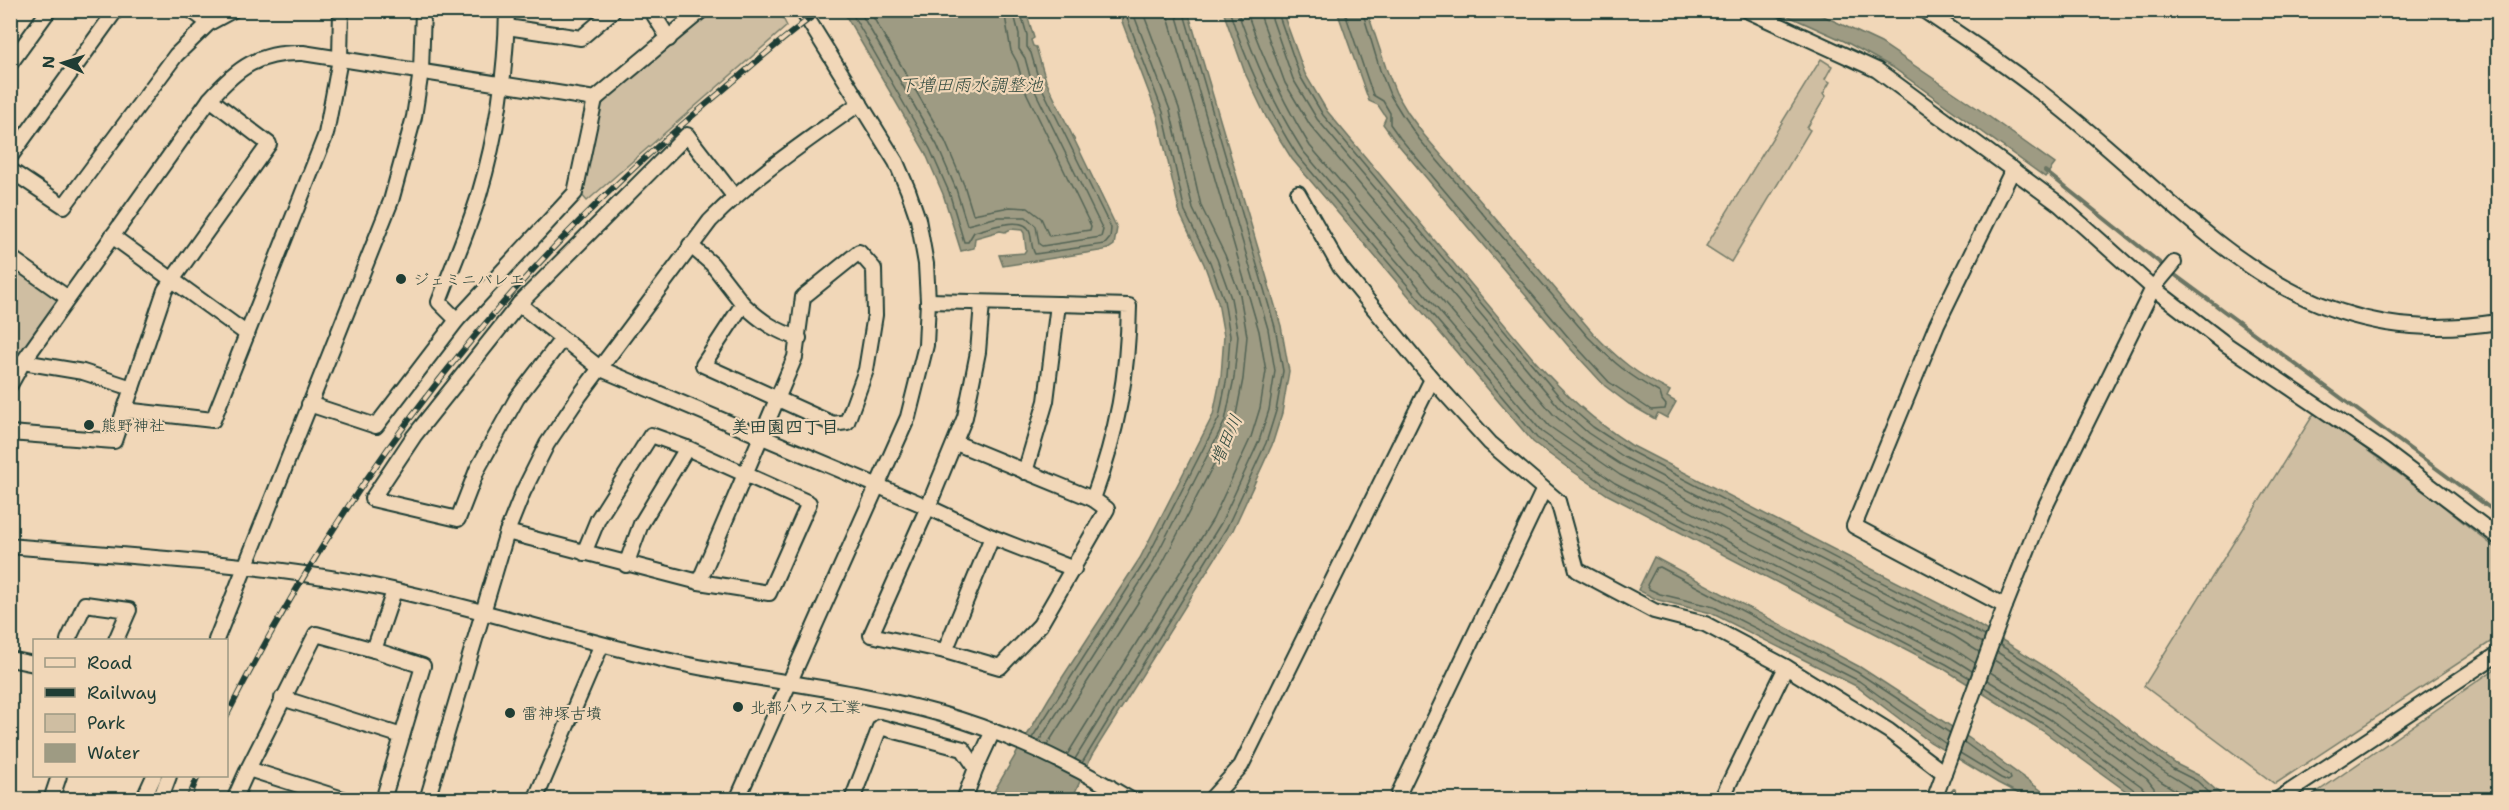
<svg xmlns="http://www.w3.org/2000/svg" width="2509" height="810" viewBox="0 0 2509 810" font-family="'Shantell Sans','Klee One',sans-serif">
<rect width="100%" height="100%" fill="#f1d7b8"/>
<filter id="ink" filterUnits="userSpaceOnUse"><feTurbulence type="fractalNoise" baseFrequency=".0167" numOctaves="2"/><feDisplacementMap in="SourceGraphic" scale="12" xChannelSelector="R" yChannelSelector="G"/><feConvolveMatrix kernelMatrix="1 2 1 2 8 2 1 2 1" color-interpolation-filters="sRGB"/></filter>
<g filter="url(#ink)">
<g fill="#cfbea2" stroke="#777e6b" stroke-width="1.5">
<path d="M714,11H779L787,26L587,201L581,194L601,102Z"/>
<path d="M1821,59L1832,66L1825,79L1830,82L1823,94L1826,96L1807,128L1810,130L1731,262L1706,246Z"/>
<path d="M11,260L56,291L57,301L13,363L11,361Z"/>
<path d="M2315,412L2439,503L2498,550V637L2275,784L2144,686Z"/>
<path d="M2498,667V799H2307Z"/>
</g>
<g fill="#9e9b83" stroke="#6b7563" stroke-width="1.5">
<path d="M843,11H1026L1034,38L1031,40L1033,46L1036,47L1046,81L1117,228L1114,245L1108,249L1099,251L1003,266L999,255L1024,253L1026,250L1024,233L1022,230L1011,229L1005,232L1000,231L975,238L974,248L961,251L943,194L925,152Z"/>
<path d="M1118,11H1188L1281,326L1289,371L1282,413L1272,445L1233,530L1092,755L1072,799L989,800L1049,698L1140,558L1213,415L1221,376L1224,336L1218,302L1204,264L1180,214L1157,114Z"/>
<path d="M1223,11H1282L1305,74L1327,111L1535,361C1567,396 1591,419 1631,445L1965,617L2057,674L2176,764L2200,776L2226,799H2137L2043,731L1944,669L1608,495L1568,468L1533,442L1292,159L1267,119L1245,73Z"/>
<path d="M1337,11H1367L1386,68L1396,93L1408,113L1424,135L1593,333C1619,360 1636,374 1670,391L1667,397L1676,402L1667,418L1658,413L1655,419L1629,404L1605,386L1570,348L1396,142L1383,124L1386,117L1378,105L1369,101Z"/>
<path d="M1777,11H1813L1881,43L1977,108L2055,164L2045,177L1892,67L1844,41Z"/>
<path d="M1654,557L1860,667L1969,738L2053,799H2029L1998,783L1930,742L1856,686L1711,613L1658,600L1638,590Z"/>
</g>
<g fill="none" stroke-linecap="round" stroke-linejoin="round">
<g stroke="#526354" stroke-width="1.5">
<path d="M850,10L930,149L949,192L964,242H968L974,232C986,229 1025,214 1030,232C1032,240 1031,248 1035,254L1105,244L1110,238L1111,228L1040,84L1031,53L1027,47V35L1020,10"/>
<path d="M859,10L937,145L956,189L967,225L998,217H1026L1036,226L1039,244L1042,246L1101,237L1103,230L1033,87L1025,58L1019,49V34L1013,10"/>
<path d="M869,10L945,141L964,185L973,214L1010,207L1028,208L1041,218L1049,236L1090,230L1091,226L1025,90L1017,62L1011,51L1004,10"/>
<path d="M1229,10C1247,64 1267,108 1297,155L1537,438L1611,489L1946,664L1970,678"/>
<path d="M1237,10C1255,61 1274,105 1303,151L1542,432L1615,483L1950,657L1972,671"/>
<path d="M1246,10C1263,59 1283,103 1310,146L1549,426L1620,475L1954,649L1975,663"/>
<path d="M1260,10L1262,20L1285,83L1310,125L1553,414L1583,440L1620,464L1954,636L1979,652"/>
<path d="M1269,10L1293,79L1317,119L1559,407L1588,433L1624,457L1983,643"/>
<path d="M1277,10L1300,76L1323,115L1564,402L1593,427L1628,450L1985,636"/>
<path d="M1344,10L1373,95L1383,101L1390,113V124L1400,138L1574,344L1609,382L1651,410L1665,409L1666,405L1662,400L1660,393C1628,375 1614,363 1588,337L1419,139L1403,116L1390,95L1380,70L1362,10"/>
<path d="M2000,645L2054,679L2173,769L2197,781L2217,800"/>
<path d="M1997,652C2053,686 2104,726 2156,766C2172,778 2190,786 2206,800"/>
<path d="M1994,660L2045,692L2162,782L2192,800"/>
<path d="M1990,672L2056,713L2147,779L2154,788L2156,800"/>
<path d="M1987,680L2051,720L2141,786L2146,792L2147,800"/>
<path d="M1984,687L2047,726L2137,792L2139,800"/>
<path d="M1032,738L1146,560L1219,418L1227,377L1230,336L1224,300L1210,262L1185,212L1163,112L1124,10"/>
<path d="M1039,741L1152,564L1225,421L1234,378L1238,336L1231,298L1217,259L1193,209L1170,110L1132,10"/>
<path d="M1946,744L1859,681L1714,607L1660,594L1649,589L1647,585L1656,568L1660,567L1857,672L1950,733"/>
<path d="M1047,745L1160,568L1234,425L1243,379L1247,336L1240,295L1225,255L1201,206L1179,108L1142,10"/>
<path d="M1960,753L2001,778L2008,781L2011,779L2010,776L1964,742"/>
<path d="M1067,755L1213,519L1251,437L1260,408L1266,371L1259,331L1166,10"/>
<path d="M1075,759L1221,523L1259,441L1269,410L1275,371L1268,329L1175,10"/>
<path d="M1082,763L1227,527L1266,443L1276,411L1283,371L1275,327L1183,10"/>
</g>
<g stroke="#6b7563" stroke-width="4">
<path d="M2045,171L2165,267"/>
<path d="M2171,272L2498,514"/>
<path d="M1947,800L1954,790"/>
</g>
<defs>
<g id="minor">
<path d="M191,10L209,23L233,10"/>
<path d="M651,10L669,39"/>
<path d="M1746,10L1877,70L2059,204L2153,288L2227,345L2384,451L2498,537"/>
<path d="M1923,10C1971,42 2019,74 2064,111C2205,225 2295,354 2498,322"/>
<path d="M507,27L581,38L614,10"/>
<path d="M10,64L49,10"/>
<path d="M10,157L116,10"/>
<path d="M10,170L64,206L176,55L209,23"/>
<path d="M1298,193L1340,267L1432,379L1490,443L1558,501L1577,570L1654,611L1705,624L1786,667L1889,731L1944,773"/>
<path d="M112,236L247,334"/>
<path d="M690,245L712,264L743,304L703,365L833,424L847,422L866,370L875,315L874,269L859,252L803,297L795,357L699,582"/>
<path d="M10,257L68,298"/>
<path d="M928,301L1058,304"/>
<path d="M982,303L978,352L965,417L928,507L871,635L945,651L1000,667L1040,625L1107,509L1093,499C1117,433 1128,376 1129,306L1058,304L1046,401L1025,472"/>
<path d="M519,304L601,369L928,507L992,537L945,651"/>
<path d="M743,304C761,321 775,331 799,338"/>
<path d="M457,320L439,302C452,267 468,231 479,195C497,135 506,73 507,10"/>
<path d="M562,339L517,398L477,470L458,519L372,499L414,436L519,304L687,135L734,196"/>
<path d="M23,362L83,372L132,388"/>
<path d="M10,385L23,362L210,99C238,67 259,52 303,53L595,99L702,10"/>
<path d="M309,404L376,426L457,320L575,193L595,99"/>
<path d="M124,410L213,420L326,134L340,59L341,10"/>
<path d="M10,433L114,441L165,290L269,144L210,99"/>
<path d="M956,443L1093,499"/>
<path d="M507,532L699,582L769,593L809,503L687,448L641,524L626,565"/>
<path d="M992,537L1074,569"/>
<path d="M10,546C132,557 255,562 374,586C479,607 580,642 684,664C770,682 857,690 941,714C1008,733 1072,764 1131,800"/>
<path d="M584,553L598,519L651,435L687,448"/>
<path d="M2005,606L1854,526L1937,324L2013,169"/>
<path d="M68,640L85,604L129,610L116,640"/>
<path d="M216,640L391,201L414,117L421,71L423,10"/>
<path d="M374,650L423,666L383,800"/>
<path d="M10,659L34,664"/>
<path d="M282,698L402,736"/>
<path d="M976,768L993,731"/>
<path d="M51,800L59,776"/>
<path d="M143,800L154,776"/>
<path d="M160,800L169,776"/>
<path d="M234,800L248,769"/>
<path d="M346,800L248,769L316,634L374,650L394,591"/>
<path d="M427,800L507,532L523,492L547,444L580,395L710,221C755,175 808,140 860,103"/>
<path d="M535,800L601,646"/>
<path d="M737,800L908,417L926,345L928,301L926,264L918,219L908,190L896,162L802,10"/>
<path d="M852,800L880,727L963,749L976,768L964,800"/>
<path d="M1102,800L1109,786"/>
<path d="M1210,800L1241,766L1432,379"/>
<path d="M1398,800L1399,793L1543,491"/>
<path d="M1721,800L1786,667"/>
<path d="M1934,800L2005,606L2043,511L2153,288L2174,263"/>
<path d="M2277,800L2498,654"/>
</g>
</defs>
<use href="#minor" stroke="#1f3d34" stroke-width="18"/>
<use href="#minor" stroke="#f1d7b8" stroke-width="14"/>
<defs>
<g id="rail">
<path d="M226,717C349,475 507,269 716,96C751,67 785,35 822,10"/>
<path d="M188,800L198,776"/>
</g>
</defs>
<use href="#rail" stroke="#1f3d34" stroke-width="6"/>
<use href="#rail" stroke="#f1d7b8" stroke-width="4" stroke-dasharray="11" stroke-linecap="butt"/>
</g>
</g>
<g fill="#1f3d34" stroke="#f1d7b8" stroke-width="2">
<circle cx="401" cy="279" r="6"/>
<circle cx="89" cy="425" r="6"/>
<circle cx="738" cy="707" r="6"/>
<circle cx="510" cy="713" r="6"/>
</g>
<g text-anchor="middle" stroke-width="4.5" stroke-linejoin="round" paint-order="stroke">
<g font-size="16" fill="#1f3d34" stroke="#f1d7b8" text-anchor="start">
<text x="413" y="285">ジェミニバレエ</text>
<text x="101" y="431">熊野神社</text>
<text x="750" y="713">北都ハウス工業</text>
<text x="522" y="719">雷神塚古墳</text>
</g>
<g font-size="18" font-style="italic" fill="#324b40" stroke="#f1d7b8">
<text x="971" y="91">下増田雨水調整池</text>
<text transform="translate(1226 440) rotate(-66)" y="6">増田川</text>
</g>
<g font-size="18" font-weight="bold" fill="#1f3d34" stroke="#f1d7b8">
<text x="785" y="433">美田園四丁目</text>
</g>
</g>
<rect width="2509" height="810" fill="none" stroke="#f1d7b8" stroke-width="36"/>
<rect x="18" y="18" width="2473" height="774" fill="none" stroke="#1f3d34" stroke-width="2" filter="url(#ink)"/>
<rect x="33" y="639" width="195" height="138" fill="#f1d7b8" stroke="#9d9983" stroke-width="1.5"/>
<rect x="45" y="658" width="30" height="9" fill="#f1d7b8" stroke="#9d9983" stroke-width="1.5"/>
<text x="87" y="669" font-size="18" fill="#1f3d34">Road</text>
<rect x="45" y="688" width="30" height="9" fill="#1f3d34" stroke="#9d9983" stroke-width="1.5"/>
<text x="87" y="699" font-size="18" fill="#1f3d34">Railway</text>
<rect x="45" y="714" width="30" height="18" fill="#cfbea2" stroke="#9d9983" stroke-width="1.5"/>
<text x="87" y="729" font-size="18" fill="#1f3d34">Park</text>
<rect x="45" y="744" width="30" height="18" fill="#9e9b83" stroke="#9d9983" stroke-width="1.5"/>
<text x="87" y="759" font-size="18" fill="#1f3d34">Water</text>
<g transform="translate(63 63) rotate(273)" stroke="#f1d7b8" stroke-width="4.5" paint-order="stroke">
<path d="M0-4.5L10 22L0 15L-10 22Z" fill="#1f3d34"/>
<text y="-9" font-size="16" font-weight="bold" text-anchor="middle" fill="#1f3d34">N</text>
</g>
</svg>
